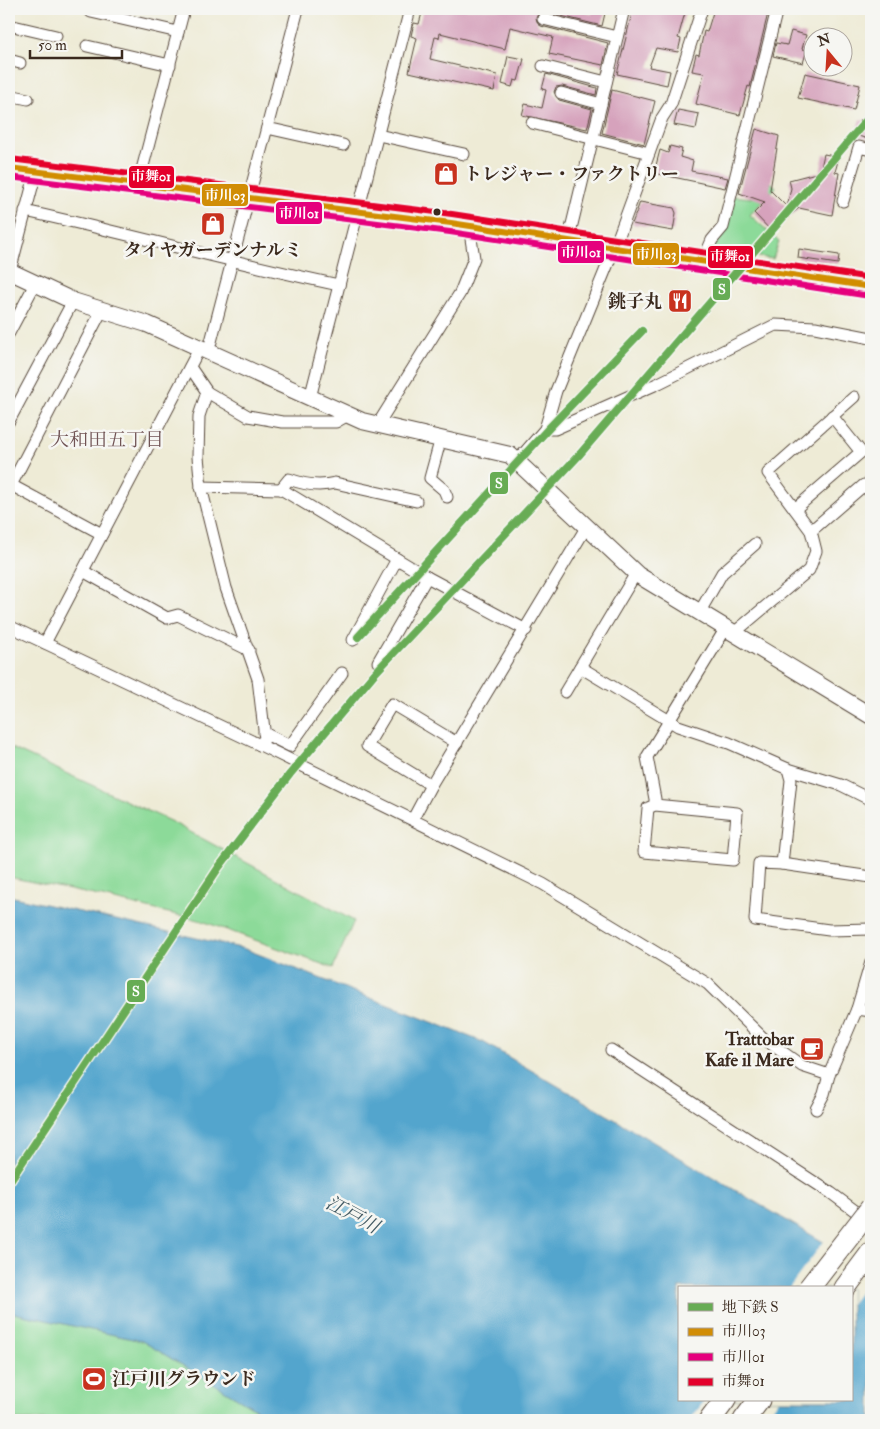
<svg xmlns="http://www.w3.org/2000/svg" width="880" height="1429" viewBox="0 0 880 1429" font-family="'IM FELL Double Pica','Noto Serif JP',serif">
<rect width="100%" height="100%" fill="#f6f6f2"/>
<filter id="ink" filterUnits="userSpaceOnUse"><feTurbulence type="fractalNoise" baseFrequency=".02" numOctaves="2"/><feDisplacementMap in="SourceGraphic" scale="10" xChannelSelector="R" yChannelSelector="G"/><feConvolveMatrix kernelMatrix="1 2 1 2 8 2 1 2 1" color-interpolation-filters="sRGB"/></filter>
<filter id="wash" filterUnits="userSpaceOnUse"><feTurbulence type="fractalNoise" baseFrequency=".0096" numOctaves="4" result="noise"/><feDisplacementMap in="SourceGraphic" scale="20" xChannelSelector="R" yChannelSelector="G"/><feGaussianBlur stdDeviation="1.12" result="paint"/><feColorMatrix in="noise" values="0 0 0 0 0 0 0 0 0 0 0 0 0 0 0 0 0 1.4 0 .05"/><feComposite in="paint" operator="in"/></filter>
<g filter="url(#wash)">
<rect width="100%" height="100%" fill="#eeebd6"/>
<g fill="#8cda99" stroke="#64825c">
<path d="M771,182L776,187L750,215L779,241L773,259L713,250L734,196L751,198L766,183Z"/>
<path d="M9,747L172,822L354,921L333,968L202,921L94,895L9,877Z"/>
<path d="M9,1312L142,1341L274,1420H9Z"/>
</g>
<path fill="#52a5cd" stroke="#466876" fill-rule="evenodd" d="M9,896L245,949L483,1042L871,1270V1420H274L142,1341L9,1312ZM679,1288H851V1400H679Z"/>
<g fill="#eeebd6">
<path d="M825,1240L871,1267V1277L851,1304V1288H789Z"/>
<path d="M705,1400H779L764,1420H690Z"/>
</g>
<g id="blocks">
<g fill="#d6a2bc">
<path d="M423,9H567L592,14L593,9H606L602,26L545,12L538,14L536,18L538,24L541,26L608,43L603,65L549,54L553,37L510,27L505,49L440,33L439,38L435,37L430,59L497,75L494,91L409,72L417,38L411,36L414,23L419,24Z"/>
<path d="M633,9H686L678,38L681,39L678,52L656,48L649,67L670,71L667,85L617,74Z"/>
<path d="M714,9H769L750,87L748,86L740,115L696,104L704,73L692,71L696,54L699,55L704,31L707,32Z"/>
<path d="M791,31L806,35L802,49L807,50L803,63L773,56L776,43L787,45Z"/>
<path d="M508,56L524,59L518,81L514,80L512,87L502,84Z"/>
<path d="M805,73L860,85L854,110L798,98Z"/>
<path d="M546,74L597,88L596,95L562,86L556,87L554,92L559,100L592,109L587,129L522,115L525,104L542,108L546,90L542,89Z"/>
<path d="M612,90L655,101L644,144L602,133Z"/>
<path d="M678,110L699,114L696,129L674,125Z"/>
<path d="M860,119L871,122V137L868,139L855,135Z"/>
<path d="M756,129L779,136L770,190L787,207L791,188L789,180L820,172L824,154L839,157L835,172L839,173L832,215L799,208L773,233L754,213L765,202L739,193Z"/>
<path d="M670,146L682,149L680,157L693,161L691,171L728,178L725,188L654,173L660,150L668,153Z"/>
<path d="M640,202L674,208L676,213L673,231L632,224Z"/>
<path d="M799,249L839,255L838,264L798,258Z"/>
</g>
</g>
</g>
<g filter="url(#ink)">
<use href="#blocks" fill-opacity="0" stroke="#56473a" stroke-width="1"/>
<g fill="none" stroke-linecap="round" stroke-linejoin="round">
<defs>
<g id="street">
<path d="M91,12L178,32"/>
<path d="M543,19L617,37"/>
<path d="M9,25L56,36"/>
<path d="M87,46L170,65"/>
<path d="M9,60L20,63"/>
<path d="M543,66L606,82"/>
<path d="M561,93L601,104"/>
<path d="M9,95L28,99"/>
<path d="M532,123L649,153"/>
<path d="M267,128L343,145"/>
<path d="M378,135L464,154"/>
<path d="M138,185L184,9"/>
<path d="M843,201L859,147L871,150"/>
<path d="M25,211C130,234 234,263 339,285"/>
<path d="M568,241L624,9"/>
<path d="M703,261L712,240L723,227L777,9"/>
<path d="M10,271L36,172"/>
<path d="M9,333L35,284"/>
<path d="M208,353L298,9"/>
<path d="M190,367L207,392L248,416L282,422H336L348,415"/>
<path d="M207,392L199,416L198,457L201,487L226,588L258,679L265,738L260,745"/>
<path d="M310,398L410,9"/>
<path d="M9,421L73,301"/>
<path d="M378,424L460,293L474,258L469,226"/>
<path d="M545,429H555L659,383L775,325L815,327L871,338"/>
<path d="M441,438L430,478L444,490L447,497"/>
<path d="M518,460L545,429L556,391L614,249L662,118L671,104L702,9"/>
<path d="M11,485L102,534"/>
<path d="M201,487L281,489L427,577L526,630"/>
<path d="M9,489L102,310"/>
<path d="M281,489L289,479C305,485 319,487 335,483L416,501"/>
<path d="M795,509L861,452L832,416"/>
<path d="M811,531L864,485L871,493"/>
<path d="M83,571L167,618L178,615L249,650"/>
<path d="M699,613L722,573L755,544"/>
<path d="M9,626L260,745L543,884L708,984L763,1038L802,1066L829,1075L857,1009L871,1011"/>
<path d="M734,633L809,570L816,551L811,531L768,473L854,397"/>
<path d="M353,640L397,559"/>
<path d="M45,643L199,349"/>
<path d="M378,662L427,577"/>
<path d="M580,667L678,726L729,743L788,769L791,780L782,864L871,877"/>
<path d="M565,692L636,573"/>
<path d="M264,733L290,746L342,673"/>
<path d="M788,769L841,785L871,800"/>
<path d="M431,785L367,746L392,704L457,743"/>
<path d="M655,805L737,813L733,860L644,852L648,808L655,805V799L647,757L726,628"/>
<path d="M415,815L431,785L587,526"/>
<path d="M782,864L759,863L755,920L829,930L871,929"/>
<path d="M857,1009L871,962"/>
<path d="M611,1050L831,1193L866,1219"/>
<path d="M816,1109L824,1094L829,1075"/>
</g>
<g id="secondary">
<path d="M9,168L451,223L871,287"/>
<path d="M9,271L73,301L147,324L362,421L510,455L638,575L871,716"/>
</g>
<g id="highway">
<path d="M845,1288L871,1253"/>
<path d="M710,1420L725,1400"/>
<path d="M744,1420L759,1400"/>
</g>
</defs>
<use href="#street" stroke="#56473a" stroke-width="13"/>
<use href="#secondary" stroke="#56473a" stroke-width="18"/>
<use href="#highway" stroke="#56473a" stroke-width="23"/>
<use href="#street" stroke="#fff" stroke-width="11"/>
<use href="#secondary" stroke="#fff" stroke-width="16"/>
<use href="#highway" stroke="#fff" stroke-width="21"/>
<defs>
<path id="highway-bridge" d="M809,1288L871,1208"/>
</defs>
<use href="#highway-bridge" stroke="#56473a" stroke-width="23" stroke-linecap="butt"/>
<use href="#highway-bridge" stroke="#fff" stroke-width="21"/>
<defs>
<path id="bus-1" d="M9,168L451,223L871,287"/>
<path id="bus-2" d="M9,177L450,232L870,296"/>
<path id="bus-3" d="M10,159L452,214L871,278"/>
</defs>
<use href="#bus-1" stroke="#f6f6f2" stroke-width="10"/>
<use href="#bus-2" stroke="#f6f6f2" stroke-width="10"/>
<use href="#bus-3" stroke="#f6f6f2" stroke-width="10"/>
<use href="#bus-1" stroke="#d18d06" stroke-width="6"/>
<use href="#bus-2" stroke="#e5007d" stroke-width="6"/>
<use href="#bus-3" stroke="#e4002b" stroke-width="6"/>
<defs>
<g id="metro-1">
<path d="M358,637L549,428L642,331"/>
<path d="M9,1182L219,867L290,774L374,674L580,454L871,115"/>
</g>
</defs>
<use href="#metro-1" stroke="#f6f6f2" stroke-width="11"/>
<use href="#metro-1" stroke="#67ac54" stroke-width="8"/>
</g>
</g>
<defs>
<symbol id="shop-square" viewBox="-11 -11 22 22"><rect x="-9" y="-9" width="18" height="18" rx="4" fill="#c8321e" stroke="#f6f6f2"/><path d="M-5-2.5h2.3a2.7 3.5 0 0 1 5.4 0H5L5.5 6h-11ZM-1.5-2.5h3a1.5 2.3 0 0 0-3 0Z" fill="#fff"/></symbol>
<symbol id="restaurant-square" viewBox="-11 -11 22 22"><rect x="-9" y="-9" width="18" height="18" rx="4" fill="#c8321e" stroke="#f6f6f2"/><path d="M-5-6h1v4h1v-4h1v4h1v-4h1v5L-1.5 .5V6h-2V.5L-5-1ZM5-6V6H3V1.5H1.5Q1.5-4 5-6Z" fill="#fff"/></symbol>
<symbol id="cafe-square" viewBox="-11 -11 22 22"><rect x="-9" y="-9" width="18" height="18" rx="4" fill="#c8321e" stroke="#f6f6f2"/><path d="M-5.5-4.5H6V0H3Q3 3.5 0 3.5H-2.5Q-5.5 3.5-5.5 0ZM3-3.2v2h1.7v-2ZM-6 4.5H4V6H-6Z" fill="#fff"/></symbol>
<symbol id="stadium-square" viewBox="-11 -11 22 22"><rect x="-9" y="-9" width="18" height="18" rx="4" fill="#c8321e" stroke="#f6f6f2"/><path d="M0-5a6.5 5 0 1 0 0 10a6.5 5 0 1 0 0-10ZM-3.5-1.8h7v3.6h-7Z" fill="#fff"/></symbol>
</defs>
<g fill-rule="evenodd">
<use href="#shop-square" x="432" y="160" width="28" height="28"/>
<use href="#shop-square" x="199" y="210" width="28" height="28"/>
<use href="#restaurant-square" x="666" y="287" width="28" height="28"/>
<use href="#cafe-square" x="798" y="1035" width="28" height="28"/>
<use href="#stadium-square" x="80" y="1365" width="28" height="28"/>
</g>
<circle fill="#3b2a1e" stroke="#f6f6f2" stroke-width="2" cx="437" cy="212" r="4.5"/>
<g text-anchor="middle" stroke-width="5" stroke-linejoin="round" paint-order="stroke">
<g font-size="18" font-weight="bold" fill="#3b2a1e" stroke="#f6f6f2" text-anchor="start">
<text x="464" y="180">トレジャー・ファクトリー</text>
<text x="213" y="256" text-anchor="middle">タイヤガーデンナルミ</text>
<text x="662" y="307" text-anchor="end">銚子丸</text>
<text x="794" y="1045" text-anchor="end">Trattobar<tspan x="794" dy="21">Kafe il Mare</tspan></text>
<text x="112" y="1385">江戸川グラウンド</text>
</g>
<g font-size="19" fill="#715455" stroke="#f6f6f2">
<text x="107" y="446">大和田五丁目</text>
</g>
<g font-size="19" font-style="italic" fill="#445b64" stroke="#f6f6f2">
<text transform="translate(353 1214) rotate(28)" y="7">江戸川</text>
</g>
</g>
<g stroke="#f6f6f2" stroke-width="2">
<rect x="128" y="165" width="47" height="24" rx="5" fill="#e4002b"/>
<rect x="201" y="183" width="48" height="24" rx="5" fill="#d18d06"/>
<rect x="275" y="201" width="48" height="24" rx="5" fill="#e5007d"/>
<rect x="557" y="240" width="48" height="24" rx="5" fill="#e5007d"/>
<rect x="632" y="242" width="48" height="24" rx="5" fill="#d18d06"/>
<rect x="707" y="245" width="47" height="24" rx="5" fill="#e4002b"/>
<rect x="712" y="277" width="19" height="24" rx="5" fill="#67ac54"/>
<rect x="489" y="471" width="20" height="24" rx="5" fill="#67ac54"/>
<rect x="126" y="979" width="20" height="24" rx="5" fill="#67ac54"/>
</g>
<g font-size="14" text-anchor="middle" font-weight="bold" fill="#fff">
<text x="151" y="181">市舞01</text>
<text x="225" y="200">市川03</text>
<text x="299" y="218">市川01</text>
<text x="581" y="257">市川01</text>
<text x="656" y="259">市川03</text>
<text x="730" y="261">市舞01</text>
<text x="722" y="294">S</text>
<text x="499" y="488">S</text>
<text x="136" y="996">S</text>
</g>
<rect width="880" height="1429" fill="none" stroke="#f6f6f2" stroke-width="30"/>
<rect x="678" y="1286" width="175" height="115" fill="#f6f6f2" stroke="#aba49d"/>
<rect x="688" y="1303" width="25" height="8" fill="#67ac54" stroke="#aba49d"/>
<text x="722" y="1312" font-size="15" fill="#3b2a1e">地下鉄 S</text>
<rect x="688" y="1328" width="25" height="8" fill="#d18d06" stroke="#aba49d"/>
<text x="722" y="1336" font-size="15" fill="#3b2a1e">市川03</text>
<rect x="688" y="1353" width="25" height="8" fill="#e5007d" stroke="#aba49d"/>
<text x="722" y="1362" font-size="15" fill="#3b2a1e">市川01</text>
<rect x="688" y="1378" width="25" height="8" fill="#e4002b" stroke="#aba49d"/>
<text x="722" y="1386" font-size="15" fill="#3b2a1e">市舞01</text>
<g transform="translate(828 52) rotate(342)"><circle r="24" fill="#f6f6f2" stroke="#aba49d"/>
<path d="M0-4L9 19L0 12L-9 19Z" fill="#c8321e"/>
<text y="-8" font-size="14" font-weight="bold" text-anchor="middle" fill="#3b2a1e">N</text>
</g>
<path d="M30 50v8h92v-8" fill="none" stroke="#3b2a1e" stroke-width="2.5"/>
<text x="38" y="50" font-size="15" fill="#3b2a1e" stroke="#f6f6f2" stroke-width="4" paint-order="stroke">50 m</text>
</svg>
